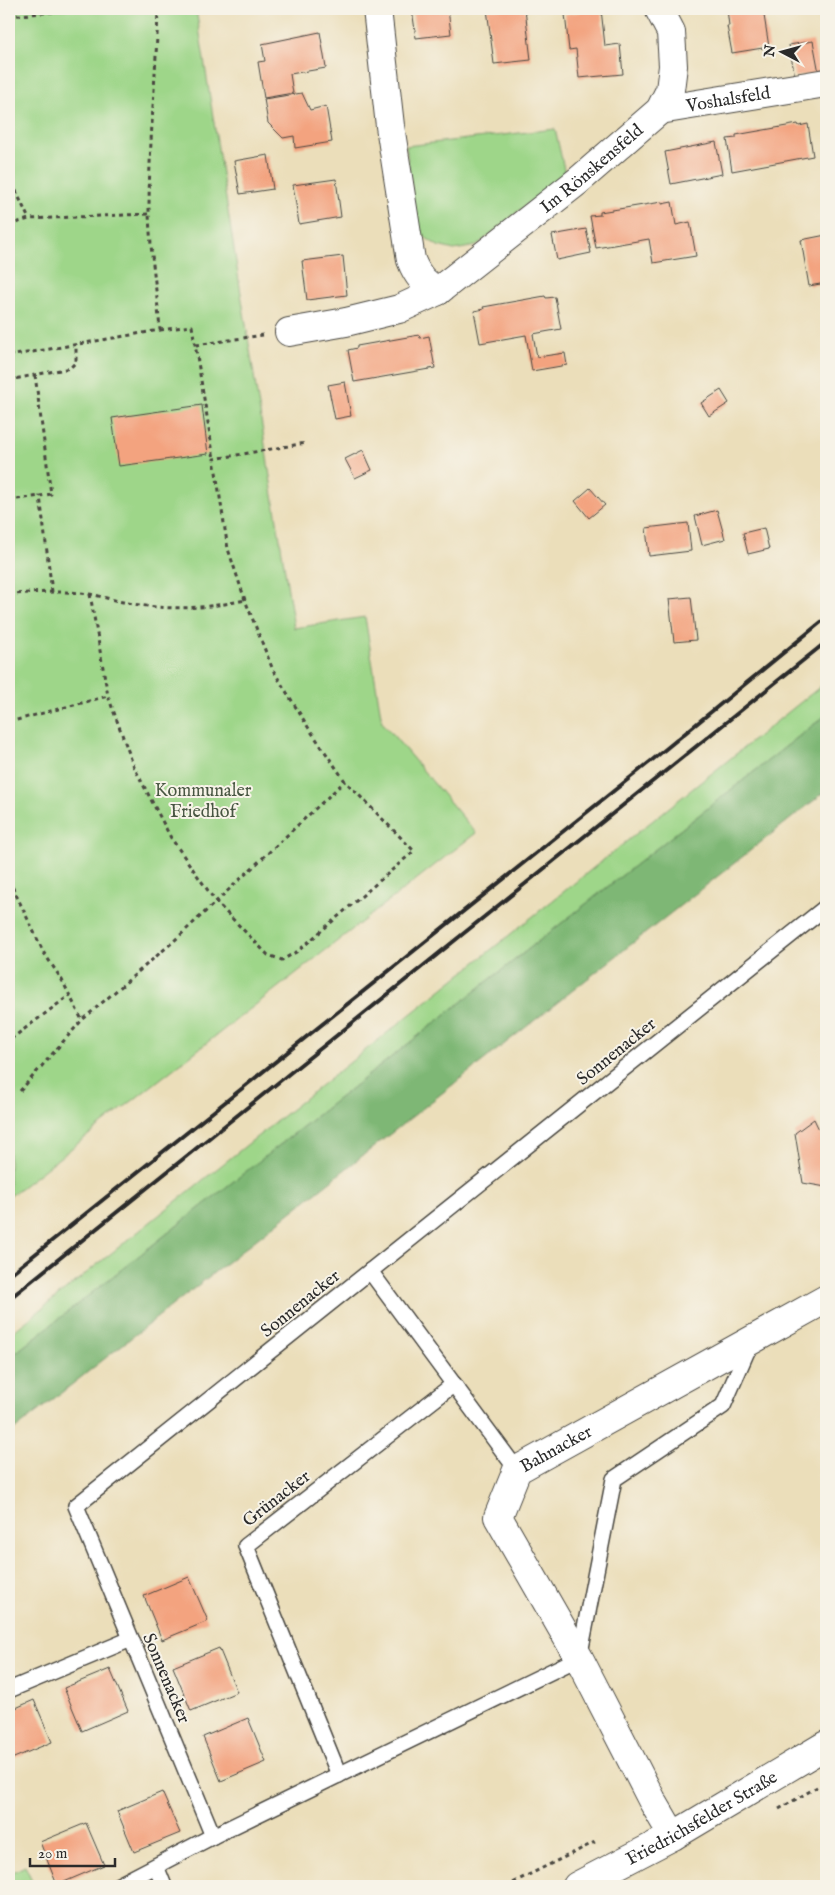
<svg xmlns="http://www.w3.org/2000/svg" width="835" height="1895" viewBox="0 0 835 1895" font-family="'IM FELL English',serif">
<rect width="100%" height="100%" fill="#f7f3e8"/>
<filter id="ink" filterUnits="userSpaceOnUse"><feTurbulence type="fractalNoise" baseFrequency=".02" numOctaves="2"/><feDisplacementMap in="SourceGraphic" scale="10" xChannelSelector="R" yChannelSelector="G"/><feConvolveMatrix kernelMatrix="1 2 1 2 8 2 1 2 1" color-interpolation-filters="sRGB"/></filter>
<filter id="wash" filterUnits="userSpaceOnUse"><feTurbulence type="fractalNoise" baseFrequency=".0096" numOctaves="4" result="noise"/><feDisplacementMap in="SourceGraphic" scale="20" xChannelSelector="R" yChannelSelector="G"/><feGaussianBlur stdDeviation="1.12" result="paint"/><feColorMatrix in="noise" values="0 0 0 0 0 0 0 0 0 0 0 0 0 0 0 0 0 1.4 0 .05"/><feComposite in="paint" operator="in"/></filter>
<g filter="url(#wash)">
<rect width="100%" height="100%" fill="#ebdeba"/>
<g fill="#9ed689" stroke="#64805a">
<path d="M9,9H196L294,628L365,617L382,722L476,833L9,1197Z"/>
<path d="M555,129L565,173L476,246L454,250L438,246L426,238L417,228L406,146Z"/>
<path d="M826,682V715L9,1358V1335Z"/>
<path d="M25,1866L35,1886H10L9,1874Z"/>
</g>
<path fill="#7eb775" stroke="#547150" d="M826,715V791L9,1434V1358Z"/>
<g id="blocks">
<g fill="#f3a37f">
<path d="M412,9H448L451,34L416,38Z"/>
<path d="M487,9H525L531,60L494,64Z"/>
<path d="M601,9L605,46L620,44L623,74L579,78L576,49L569,50L565,14Z"/>
<path d="M727,9H763L769,47L732,53L727,26H729Z"/>
<path d="M320,32L326,68L290,74L293,93L264,98L258,62L265,61L262,44Z"/>
<path d="M813,41L819,73L795,77L789,45Z"/>
<path d="M302,93L310,110L326,106L332,142L295,148L294,136L283,138L268,123L264,99Z"/>
<path d="M798,124L799,126L808,124L813,156L732,171L727,139L736,138V135Z"/>
<path d="M716,142L722,174L671,184L665,152Z"/>
<path d="M268,155L273,189L240,194L234,161Z"/>
<path d="M336,179L341,217L299,224L293,185Z"/>
<path d="M662,202V204L672,202L676,225L690,222L696,256L653,263L649,239L596,248L590,216L600,215V212Z"/>
<path d="M586,229L591,253L557,260L552,235Z"/>
<path d="M826,235V283L809,286L801,240Z"/>
<path d="M343,256L347,295L307,300L302,261Z"/>
<path d="M545,296L546,298L555,297L561,329L533,334L537,357L565,353L567,365L532,371L526,335L480,343L474,311L484,309L483,307Z"/>
<path d="M419,335L420,338L429,336L435,368L354,382L348,350L357,348V346Z"/>
<path d="M345,382L351,416L335,419L328,385Z"/>
<path d="M721,390L729,403L709,416L701,403Z"/>
<path d="M202,405L208,454L119,466L112,418Z"/>
<path d="M363,450L372,470L355,478L345,459Z"/>
<path d="M590,488L605,505L589,518L575,501Z"/>
<path d="M717,510L725,539L702,545L695,516Z"/>
<path d="M688,523L691,551L649,556L646,528Z"/>
<path d="M764,528L769,549L748,554L743,533Z"/>
<path d="M691,597L696,640L674,642L669,599Z"/>
<path d="M814,1119L826,1144V1187L803,1183L795,1133Z"/>
<path d="M189,1577L208,1621L162,1640L144,1596Z"/>
<path d="M219,1648L237,1692L191,1711L173,1667Z"/>
<path d="M110,1669L128,1711L82,1731L64,1688Z"/>
<path d="M34,1700L52,1742L9,1760V1711Z"/>
<path d="M248,1718L266,1762L221,1781L203,1737Z"/>
<path d="M162,1792L180,1833L134,1852L117,1811Z"/>
<path d="M86,1823L104,1865L57,1885L40,1842Z"/>
</g>
</g>
</g>
<g filter="url(#ink)">
<use href="#blocks" fill-opacity="0" stroke="#484640" stroke-width="1"/>
<g fill="none" stroke-linecap="round" stroke-linejoin="round">
<defs>
<g id="lane">
<path d="M370,1271L517,1470"/>
<path d="M751,1342L723,1406L614,1479L579,1658L213,1836L76,1506L826,907"/>
<path d="M9,1690L131,1639"/>
<path d="M339,1775L246,1546L454,1384"/>
<path d="M156,1866L164,1886"/>
<path d="M117,1886L213,1836"/>
</g>
<g id="street">
<path id="s1" d="M377,9L390,126L411,260C417,275 423,283 438,291L578,181L660,110L670,90L673,66L671,32L659,9"/>
<path id="s2" d="M660,110L826,83"/>
<path d="M289,332L346,322L399,309L438,291"/>
<path id="s3" d="M673,1836L652,1800L579,1658L498,1517L517,1470L826,1299"/>
</g>
<g id="secondary">
<path id="s4" d="M577,1886L673,1836L826,1745"/>
</g>
</defs>
<use href="#lane" stroke="#484640" stroke-width="18"/>
<use href="#street" stroke="#484640" stroke-width="30"/>
<use href="#secondary" stroke="#484640" stroke-width="30"/>
<g stroke="#484640" stroke-width="3" stroke-dasharray="4 4" stroke-linecap="butt">
<path d="M9,16L84,9"/>
<path d="M9,176L29,219"/>
<path d="M9,225L29,219L149,214"/>
<path d="M160,330L192,326L214,459"/>
<path d="M196,345L263,335"/>
<path d="M9,356L160,330C157,291 150,251 149,212C149,144 156,77 158,9"/>
<path d="M35,375L51,494L40,496L52,592"/>
<path d="M9,380L70,368L76,362V344"/>
<path d="M9,500L40,496"/>
<path d="M9,594C36,593 63,590 89,594C101,596 112,600 123,602C164,611 205,609 245,600"/>
<path d="M90,594L108,696L134,767L171,838L216,902L268,955L282,960L298,951L414,851L345,781L308,727L273,670L245,600L228,549L214,459L306,443"/>
<path d="M9,722L108,696"/>
<path d="M9,880L44,953L62,980L82,1020"/>
<path d="M11,1039L70,995"/>
<path d="M20,1091L82,1020L174,941L345,781"/>
<path d="M779,1809L826,1782"/>
<path d="M506,1886L595,1842"/>
</g>
<use href="#lane" stroke="#fff" stroke-width="15"/>
<use href="#street" stroke="#fff" stroke-width="28"/>
<use href="#secondary" stroke="#fff" stroke-width="28"/>
<g stroke="#2b2b2b" stroke-width="4">
<path d="M9,1275L651,761L826,618"/>
<path d="M9,1299L826,642"/>
</g>
</g>
</g>
<g text-anchor="middle" stroke-width="4" stroke-linejoin="round" paint-order="stroke">
<g font-size="18" fill="#2b2b2b" stroke="#f7f3e8">
<text dy="6" stroke="none"><textPath href="#s2" startOffset="69">Voshalsfeld</textPath></text>
<text dy="6" stroke="none"><textPath href="#s1" startOffset="492">Im Rönskensfeld</textPath></text>
<text transform="translate(616 1051) rotate(-39)" y="6">Sonnenacker</text>
<text transform="translate(300 1303) rotate(-39)" y="6">Sonnenacker</text>
<text dy="6" stroke="none"><textPath href="#s3" startOffset="459">Bahnacker</textPath></text>
<text transform="translate(276 1498) rotate(-38)" y="6">Grünacker</text>
<text transform="translate(167 1678) rotate(67)" y="6">Sonnenacker</text>
<text dy="6" stroke="none"><textPath href="#s4" startOffset="142">Friedrichsfelder Straße</textPath></text>
</g>
<g font-size="18" fill="#485642" stroke="#f7f3e8">
<text x="203" y="796">Kommunaler<tspan x="203" dy="21">Friedhof</tspan></text>
</g>
</g>
<rect width="835" height="1895" fill="none" stroke="#f7f3e8" stroke-width="30"/>
<g transform="translate(782 52) rotate(276)" stroke="#f7f3e8" stroke-width="4" paint-order="stroke">
<path d="M0-4L9 19L0 12L-9 19Z" fill="#2b2b2b"/>
<text y="-8" font-size="14" font-weight="bold" text-anchor="middle" fill="#2b2b2b">N</text>
</g>
<path d="M30 1858v8h85v-8" fill="none" stroke="#2b2b2b" stroke-width="2.5"/>
<text x="38" y="1858" font-size="15" fill="#2b2b2b" stroke="#f7f3e8" stroke-width="4" paint-order="stroke">20 m</text>
</svg>
